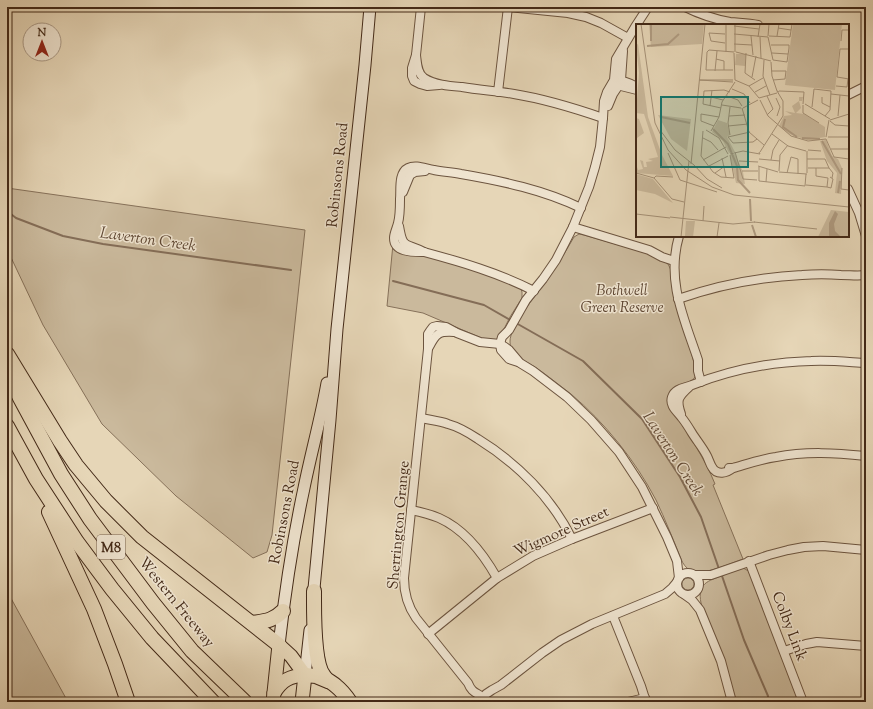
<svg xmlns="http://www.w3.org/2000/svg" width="873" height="709" viewBox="0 0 873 709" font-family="'Sorts Mill Goudy',serif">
<rect width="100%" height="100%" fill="#e6d6b7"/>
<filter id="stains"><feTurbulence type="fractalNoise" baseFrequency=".005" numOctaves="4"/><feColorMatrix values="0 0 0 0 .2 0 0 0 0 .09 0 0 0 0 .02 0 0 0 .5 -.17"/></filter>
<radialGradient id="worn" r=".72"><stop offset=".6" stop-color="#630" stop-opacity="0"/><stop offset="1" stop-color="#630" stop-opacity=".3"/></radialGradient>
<g fill="#cab99c" stroke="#86715a">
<path d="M7,188L305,230L272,535L267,552L253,558L176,496L102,424L43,325L7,249Z"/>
<path d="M579,234L584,235L650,254L665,262L668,264L671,270L672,286L675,302L692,355L695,367L696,374L695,377L691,382L675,414C690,437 705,459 715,484L713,485L743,559C731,563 703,576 691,571C686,568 683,564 681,559C673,539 665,519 656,500C635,460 605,423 571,394C559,385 547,375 535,367C530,364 524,361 519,357C515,354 510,348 510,342C509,326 542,288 552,273C560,261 567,249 574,237Z"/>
<path d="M393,244L416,254L459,264L519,287L521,289L522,292V298L510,317L501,335L495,341L486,340L423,313L387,306Z"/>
<path d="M743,568L745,569L750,572L800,702H735L701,603C697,583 708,581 724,575C730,572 736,569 743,568Z"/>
<circle cx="688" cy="584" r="6"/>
<path d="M7,591L68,702H7Z"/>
</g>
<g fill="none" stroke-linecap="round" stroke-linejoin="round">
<g stroke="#846d57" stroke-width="2">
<path d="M7,211L16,218L63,236L103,244L291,270"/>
<path d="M393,281L484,305L512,321"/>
<path d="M516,323L583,361L642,419L680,477L701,517L719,569"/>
<path d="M721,573L744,640L768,696V702"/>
</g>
<defs>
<g id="minor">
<path d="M421,7L416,55L412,68V76L414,81L420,84L427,86L439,85"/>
<path d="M508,7L568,13L586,17L601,23L628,38"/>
<path d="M685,7C699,14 714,19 730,22C739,23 748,23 758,25"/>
<path d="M416,55C417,63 417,73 424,78C435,85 450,86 462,87C479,90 497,91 514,94C545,99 574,108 603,118"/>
<path d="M615,80C624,80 630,83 637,87"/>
<path d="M616,82L621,86L637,90"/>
<path d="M498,92L508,7"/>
<path d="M848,95L866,86"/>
<path d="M608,106L613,94L619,85L621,80L623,51"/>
<path d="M848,189L859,213L866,236"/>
<path d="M403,192L410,175L415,172L425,171"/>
<path d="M399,226C403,250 405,242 424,252C461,262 499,273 534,291"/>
<path d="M573,227L649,250L662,257L674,261"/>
<path d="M679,236C666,281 684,318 698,360V371L701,382"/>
<path d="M424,252C414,252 394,253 394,238C394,233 397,228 398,223C400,216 400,207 400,199C401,190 398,173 408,168C416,164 426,169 434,170C443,172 452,172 461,174C502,181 544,190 581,208"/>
<path d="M678,299C718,285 760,277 802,275C815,274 828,274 841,275C850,275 858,276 866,275"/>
<path d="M429,347C436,333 439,331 454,332"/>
<path d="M518,362L509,359L501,350L500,344L502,337L509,330L526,300L543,279L556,260L573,227L589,187L595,167L600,147L603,118L604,101L607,92L614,80L616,59L635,27L648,7"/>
<path d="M681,414C676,400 678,397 689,387"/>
<path d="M421,418C430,420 440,421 448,424C459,427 469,433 478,439C517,463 552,498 572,539"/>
<path d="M729,468H733C747,464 761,459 776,457C806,451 836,453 866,456"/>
<path d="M733,468C727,473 717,476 712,467C710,464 709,460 707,456C703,448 697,441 692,433C689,428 686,423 682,418C678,412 669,406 672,397C675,388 685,388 692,385C730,370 770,362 811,361C830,360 848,362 866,363"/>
<path d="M411,510C421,512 430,514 439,518C464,529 484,555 497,578"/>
<path d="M749,561L803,702"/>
<circle cx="688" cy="584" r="11"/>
<path d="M695,575H711L769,555L788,550L804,547L823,546L866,550"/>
<path d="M685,595L692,600L700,610L721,661L732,702"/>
<path d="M613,616L641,686L646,702"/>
<path d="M428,634L497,578L533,556L572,539L653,508"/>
<path d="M784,651L806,644L817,642L866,646"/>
<path d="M484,698L486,694L492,690L501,685L542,653L561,640L592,624L665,594L672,588L677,582"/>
<path d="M486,702L484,698C476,692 472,693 468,683L416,618C407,605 404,593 404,578L428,349V334L430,331L433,327L437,326L446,327L457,333L480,342L500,344L505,347L509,350L520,363L533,371L567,397L591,420L619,452L642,487L667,537L677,561L679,578"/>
<path d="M628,702L645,698"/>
</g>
<g id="secondary">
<path d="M313,599L330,420L337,329L365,65L370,7"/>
<path d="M279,645C285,592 293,539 304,488C311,453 321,418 327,383"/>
<path d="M305,675L310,630"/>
</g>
<g id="trunk">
<path d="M279,645L291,656L305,675"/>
<path d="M274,693C282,680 290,676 305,675"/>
<path d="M273,702L279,645"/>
<path d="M302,702L305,675"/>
</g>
<g id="motorway">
<path d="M7,354L60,441L76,465L106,501L142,537L279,645"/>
<path d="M7,371L20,398L61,474L90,519L153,603L192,651L245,702"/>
<path d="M7,426L36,479L77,542L112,589L152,638L213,702"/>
<path d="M49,512L94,609L115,664L128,702"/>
<path d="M314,591C314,610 313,663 324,676C327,681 332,682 336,686C341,690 346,696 350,702"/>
<path d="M252,623C265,621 273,621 283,611"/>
<path d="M305,675L316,676L328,681"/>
</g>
</defs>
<use href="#minor" stroke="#6c543f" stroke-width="10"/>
<use href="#secondary" stroke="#432917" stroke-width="13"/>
<use href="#trunk" stroke="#432917" stroke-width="15"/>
<use href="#motorway" stroke="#432917" stroke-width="16"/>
<use href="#minor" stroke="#efe4d0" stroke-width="8"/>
<use href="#secondary" stroke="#efe4d0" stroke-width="11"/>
<use href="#trunk" stroke="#e6d6b7" stroke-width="13"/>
<use href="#motorway" stroke="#e6d6b7" stroke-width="14"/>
</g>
<g text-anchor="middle" stroke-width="3" stroke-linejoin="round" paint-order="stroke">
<rect fill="#efe4d0" stroke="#77614e" stroke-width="1" x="97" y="535" width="28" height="24" rx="3"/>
<g font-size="14" font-weight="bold" fill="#432917">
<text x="111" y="552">M8</text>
</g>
<g font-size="15" fill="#432917" stroke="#efe4d0">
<text transform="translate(337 175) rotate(-84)" y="5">Robinsons Road</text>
<text transform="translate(284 512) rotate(-79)" y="5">Robinsons Road</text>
<text transform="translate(398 525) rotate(-85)" y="5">Sherrington Grange</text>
<text transform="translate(561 531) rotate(-24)" y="5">Wigmore Street</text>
<text transform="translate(177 602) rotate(51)" y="5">Western Freeway</text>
<text transform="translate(790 626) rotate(69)" y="5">Colby Link</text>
</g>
<g font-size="15" font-style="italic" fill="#5e4632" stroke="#efe4d0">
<text x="622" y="295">Bothwell<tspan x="622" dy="17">Green Reserve</tspan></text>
</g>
<g font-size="16" font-style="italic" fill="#5e4632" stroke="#efe4d0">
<text transform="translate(148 238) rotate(8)" y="6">Laverton Creek</text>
<text transform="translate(674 453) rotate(57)" y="6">Laverton Creek</text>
</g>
</g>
<g transform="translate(636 24)">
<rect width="213" height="213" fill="#e6d6b7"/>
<path d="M13,0H68L66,20L15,23ZM157,0H206L199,66L149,61ZM2,20L12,93L26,131L37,152L0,149V140L2,146L7,145L4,136L7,137L8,143H11L10,138L17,137L12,135L22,133L8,90L0,89L3,49L0,21ZM100,30H110L109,42L99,41ZM163,73H167L166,77H163L165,84L160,89L168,90L189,103V113L171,116L153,110L143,102L148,92L156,91L149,87L159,89L156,82L163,77ZM22,91L55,95L51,127L35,115ZM0,94L3,95L8,109L1,114ZM82,96L91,99L94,111L91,113L99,128L93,129L87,117L76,108ZM190,116L196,132L202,135L206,144L205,170L199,169L201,149L191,137L184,117ZM99,130L107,148L109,160L100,159L94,131ZM0,150L17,155L37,179L19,170L0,166ZM195,186L213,188V213H182ZM50,197H59L57,213L49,212Z" fill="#cab99c"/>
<path d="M199,187L202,190L198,200L199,207L205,213H193V199Z" fill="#af9b81"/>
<path fill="none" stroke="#af9b81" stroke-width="2" d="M15,0V17M11,22L32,20L43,10M25,93L54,99M149,95L147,103L161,113M77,105L92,120L101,142L102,156L114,169M166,114L184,115M186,117L205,150M202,169L204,157M114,175L115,197M116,201L120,213"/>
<path fill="none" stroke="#a59177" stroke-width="1" d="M5,0L19,99L32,126L50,146L76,163L98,171L213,183M90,0V28M99,0V28M98,2L123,5M142,4L155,6M98,10L132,13M115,12L117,31M132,12L133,0M133,12L154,13L156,0M141,12L143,0M122,13L124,0M124,13L125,34M132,13L137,36M75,17L73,9L89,10M75,17L89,19M205,17L206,6H213M98,20L116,21M135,21H153V24M212,25H204L201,53L213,55M213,26V40M71,28L70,46H97M71,28L73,26L98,28M100,28L135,37M98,29L99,56M110,29L109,49L119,56M136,29L152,30M80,35L88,37V46M128,36L127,52L134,71M137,36L151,38L153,24M135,38L136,52L141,67M79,47L81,27M135,47H150L149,55M116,53L120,32M99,56L113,62L123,74M137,56L149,55M97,58L63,56H97M113,62L127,54M200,62L211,63L212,55M96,65L108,70L114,79M143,67L168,68L167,80M119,68L130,62M195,70L213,72M91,72L102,76L106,82M131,72L137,85L131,91M75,73L87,76M186,73V79L194,83M123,74L141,69M140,74L144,83L141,92M124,76L132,92L155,112L172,117L190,115M169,80L194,95M86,81L105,84M167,81V89L183,99M74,82L76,66M94,83L92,99L94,111M176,83L178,65L195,67L194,86L189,92M85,84L67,80L68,67L88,66L94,68M106,84L113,108L128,121M107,84L122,76M93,92L109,91M202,92L204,71M194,96L213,90M194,97L199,101L213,102M78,102L65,97V90L83,93M92,102L112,100M24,106L39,126L58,141L71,155L86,164M70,106L83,114L92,130M67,107L65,132L77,148L85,153L98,154L94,131M75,107L83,93L86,78L99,58M114,108L92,113L97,119L117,118L121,115M136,110L152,122L170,127M190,113L193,96M192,113H213M67,114L75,118L82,126M190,115L198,133L213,135M195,125H213M172,126L185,127M171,127V149M99,128L107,155L121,156M124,128L147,92V77L141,67L143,68M32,129L44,156L81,168M94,130L107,127L124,130L123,128M86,134L90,153M123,135L144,137M171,135H189L193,144M67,136L90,123M135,136L137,126L143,116M103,137L122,138M55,140L69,0M73,142L92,132M122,142L142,148M123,143V157L169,162L170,150M172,144H193L197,149L196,154M180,144V152L192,154L191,163L195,164L197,155L194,153M206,144L205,165L213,166M106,147H122M143,147L144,131L152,121M143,148L171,150M0,149L18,154L36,175L48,178M79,149L89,142M151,149L155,133L162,135V150M18,154L20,152L37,153M130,158L131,145M170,161L191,163M0,190L34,194M34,193L97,200L119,198M67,197L68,182M118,198L181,205M45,213L53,137M81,213L83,199"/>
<path fill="#0f766e" fill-opacity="0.15" stroke="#0f766e" stroke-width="2" d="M25,73H112V143H25Z"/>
<rect width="213" height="213" fill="none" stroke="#432917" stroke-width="2"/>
</g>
<rect width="873" height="709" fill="none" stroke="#e6d6b7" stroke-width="24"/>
<rect x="8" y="8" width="857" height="693" fill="none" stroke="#432917" stroke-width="2"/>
<rect x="12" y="12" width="849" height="685" fill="none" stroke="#432917"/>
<g transform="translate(42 42)"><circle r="19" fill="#efe4d0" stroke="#aa9986"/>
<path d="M0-3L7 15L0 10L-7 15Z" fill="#8f2418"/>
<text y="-6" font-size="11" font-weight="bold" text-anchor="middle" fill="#432917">N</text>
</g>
<rect width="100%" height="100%" filter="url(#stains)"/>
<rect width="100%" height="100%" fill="url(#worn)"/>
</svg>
